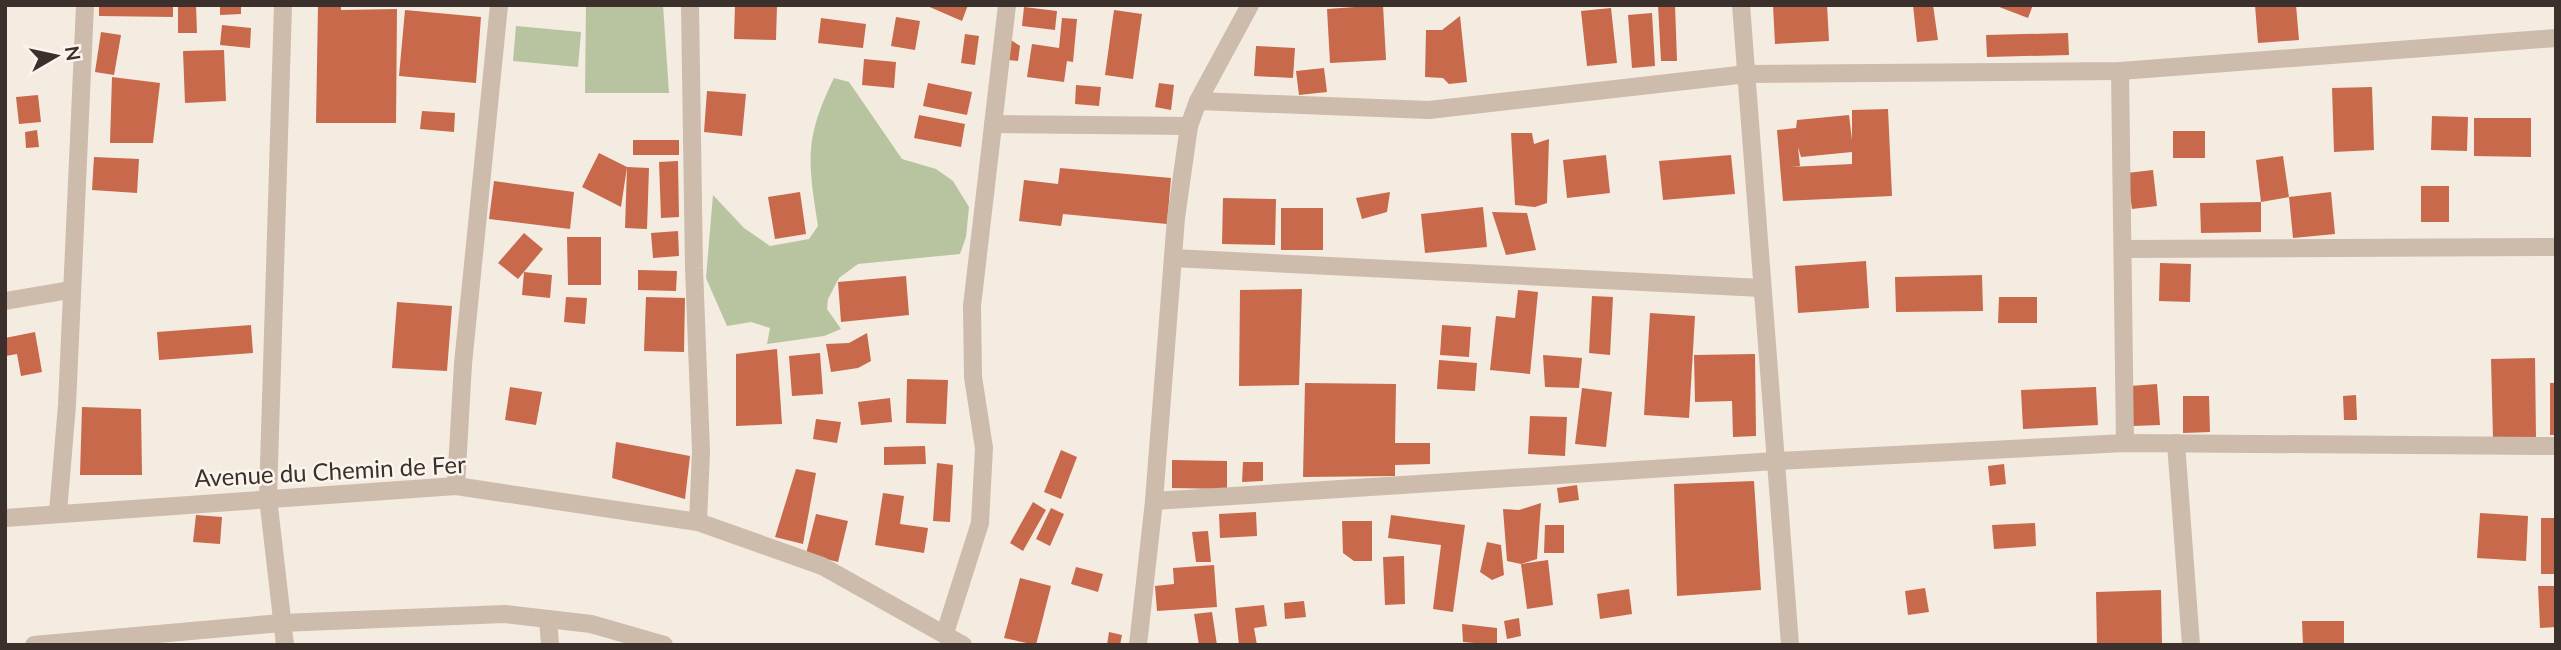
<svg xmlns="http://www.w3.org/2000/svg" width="2561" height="650" viewBox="0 0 2561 650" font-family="Lato,sans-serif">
<rect width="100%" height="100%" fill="#f4ebe1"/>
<g fill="#b8c4a0">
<path d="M586,5H663L669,93H585Z"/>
<path d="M516,26L581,32L578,67L513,61Z"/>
<path d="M834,78L849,82L902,159L936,169L953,181L969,207L966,237L960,254L858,264L839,278L828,299L827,309L841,329L824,336L767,344L770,328L751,322L727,326L706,278L713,195L744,228L770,246L809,239L818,226C808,162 804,139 834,78Z"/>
</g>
<g fill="#c8694b" fill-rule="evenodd">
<path d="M99,5H173V17L99,16Z"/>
<path d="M178,5H196L197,33H178Z"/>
<path d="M220,5H241V14L220,15Z"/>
<path d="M318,5H341V10L397,9L396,123H316Z"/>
<path d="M735,5H777L776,40L734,39Z"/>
<path d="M925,5H968L962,21Z"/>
<path d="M1383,5L1386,60L1330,63L1327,9Z"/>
<path d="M1658,5H1675L1677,61H1661Z"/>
<path d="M1773,5H1827L1829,41L1775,44Z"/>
<path d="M1913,5H1933L1938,40L1917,42Z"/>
<path d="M1994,5H2033L2028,18Z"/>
<path d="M2255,5H2296L2299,40L2258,43Z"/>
<path d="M1024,7L1057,11L1055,30L1022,26Z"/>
<path d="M1611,8L1617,63L1587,66L1581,11Z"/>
<path d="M405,10L481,17L476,83L399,76Z"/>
<path d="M1114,10L1142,14L1133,79L1105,75Z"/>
<path d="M1652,13L1655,66L1632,68L1628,15Z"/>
<path d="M1460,16L1467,82L1449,84L1443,78L1425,77L1426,30H1442Z"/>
<path d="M896,17L920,21L915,50L891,46Z"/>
<path d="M821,18L866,24L863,48L818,43Z"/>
<path d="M1062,18L1077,19L1073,62L1067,61L1064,82L1027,77L1032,44L1059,48Z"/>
<path d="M222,25L251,28L250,48L220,45Z"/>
<path d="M101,32L121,35L114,75L95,72Z"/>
<path d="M2068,33L2069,55L1987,57L1986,35Z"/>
<path d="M965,34L979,36L975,65L961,63Z"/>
<path d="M1011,40L1020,46L1018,61L1008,60Z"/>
<path d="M1256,46L1295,48L1293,78L1254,76Z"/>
<path d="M224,50L226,101L185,103L183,51Z"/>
<path d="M864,59L896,62L894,88L862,85Z"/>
<path d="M1324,68L1327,92L1299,95L1296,71Z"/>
<path d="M112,77L160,83L153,143H110Z"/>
<path d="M928,83L972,92L967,115L923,106Z"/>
<path d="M1159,83L1174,85L1171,110L1155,107Z"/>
<path d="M1076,85L1101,87L1099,106L1075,104Z"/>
<path d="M2372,87L2374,150L2334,152L2332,88Z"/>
<path d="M707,91L746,94L742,136L704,132Z"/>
<path d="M38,95L41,122L19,124L16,97Z"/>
<path d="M1888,109L1892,196L1783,201L1777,130L1796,128L1797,120L1849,115L1852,140V110ZM1798,147L1801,157L1852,152V164L1791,167L1800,166Z"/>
<path d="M422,111L455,113L454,132L420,129Z"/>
<path d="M919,115L965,124L961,147L914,138Z"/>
<path d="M2432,116L2468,117L2467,151L2431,150Z"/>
<path d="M2474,118H2531V157L2474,156Z"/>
<path d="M37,130L39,147L26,148L25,132Z"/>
<rect x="2173" y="131" width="32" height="27"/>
<path d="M1511,133H1532L1534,144L1549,139L1547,203L1535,207L1515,205Z"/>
<rect x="633" y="140" width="46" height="15"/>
<path d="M599,153L627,167L649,168L647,229L625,228L627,167L621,207L582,187Z"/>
<path d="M1606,155L1610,193L1567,198L1563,160Z"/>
<path d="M1731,155L1735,194L1663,200L1659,161Z"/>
<path d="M2283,156L2289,197L2261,202L2256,160Z"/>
<path d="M94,157L139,159L137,193L92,190Z"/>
<path d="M678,161L679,217L661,218L659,162Z"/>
<path d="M1060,168L1171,178L1167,224L1063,214L1061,226L1019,221L1024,180L1058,184Z"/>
<path d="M2153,170L2157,206L2132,209L2127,173Z"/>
<path d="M494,181L574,192L570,229L489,219Z"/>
<rect x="2421" y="186" width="28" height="36"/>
<path d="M800,192L806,234L775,239L768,197Z"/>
<path d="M1390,192L1387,212L1362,219L1356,198Z"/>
<path d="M2331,192L2335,234L2293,238L2289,197Z"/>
<path d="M1223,198L1276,199L1275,245L1222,244Z"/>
<path d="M2261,202V232L2201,233L2200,203Z"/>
<path d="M1483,207L1487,247L1425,253L1421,214Z"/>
<rect x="1281" y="208" width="42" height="42"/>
<path d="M1492,212L1527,213L1536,250L1506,255Z"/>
<path d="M678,231L679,256L653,258L651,233Z"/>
<path d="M524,233L543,249L518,279L498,263Z"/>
<path d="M567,237H601V285H568Z"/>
<path d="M1866,261L1869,308L1798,313L1795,266Z"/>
<path d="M2160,263L2191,264L2190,302L2159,301Z"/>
<path d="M638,270L677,271L676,291L638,290Z"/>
<path d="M524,272L552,275L550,298L522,295Z"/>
<path d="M1982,275L1983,311L1896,312L1895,277Z"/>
<path d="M906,276L909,315L841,322L838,282Z"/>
<path d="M1302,289L1299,385L1239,386L1240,290Z"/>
<path d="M1518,290L1538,292L1530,374L1490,370L1496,316L1515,318Z"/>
<path d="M1592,296L1613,297L1610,355L1589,353Z"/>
<path d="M566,297L587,298L585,324L564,322Z"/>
<path d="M646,297L685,298L684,352L644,351Z"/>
<path d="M1999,297H2037V323H1998Z"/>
<path d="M397,302L452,306L447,371L392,368Z"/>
<path d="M1650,313L1695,316L1689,418L1644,415Z"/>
<path d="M251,325L253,353L159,360L157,332Z"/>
<path d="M1442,325L1471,327L1469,357L1440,355Z"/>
<path d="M35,332L42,372L21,376L17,354L6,356L5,338Z"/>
<path d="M867,333L871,361L858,368L831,372L826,344L849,343Z"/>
<path d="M777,349L782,424L736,426V354Z"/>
<path d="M820,353L823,394L792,396L789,356Z"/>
<path d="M1755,354L1756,436L1733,437L1732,401L1695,402L1694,355Z"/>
<path d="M1543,355L1582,358L1579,388L1545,387Z"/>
<path d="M2535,358L2536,438H2493L2491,359Z"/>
<path d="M1439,360L1477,363L1475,391L1437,389Z"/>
<path d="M907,379L948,380L946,424L906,423Z"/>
<path d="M1305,383L1396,384L1395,443H1430V464L1395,465V476L1303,477Z"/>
<rect x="2550" y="383" width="6" height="52"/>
<path d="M2157,384L2160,425L2133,426L2130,386Z"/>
<path d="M510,387L542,392L536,425L505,420Z"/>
<path d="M2096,387L2098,425L2023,429L2021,390Z"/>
<path d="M1582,388L1612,392L1606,447L1575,444Z"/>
<path d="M2356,395L2357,420H2344L2343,396Z"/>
<path d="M2183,396H2209L2210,432L2183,433Z"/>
<path d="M890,398L892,422L861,425L858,402Z"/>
<path d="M82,407L141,409L142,475H80Z"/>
<path d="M1530,416L1567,417L1565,456L1528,454Z"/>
<path d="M816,419L841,422L837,443L813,439Z"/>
<path d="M616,442L690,456L685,499L612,478Z"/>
<path d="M925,446L926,464L884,465V447Z"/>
<path d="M1061,450L1077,457L1061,499L1044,492Z"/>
<path d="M1172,460L1227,461V489L1172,488Z"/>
<path d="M1243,462H1263V481L1242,482Z"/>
<path d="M937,463L953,465L950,522L933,521Z"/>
<path d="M2004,464L2006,484L1990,486L1988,466Z"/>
<path d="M796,469L816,473L803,544L775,537Z"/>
<path d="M1754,481L1761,590L1677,596L1674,484Z"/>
<path d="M1577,485L1579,500L1559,503L1557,488Z"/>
<path d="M883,493L904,496L900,524L928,528L924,553L875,545Z"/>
<path d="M1033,502L1046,510L1023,551L1010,543Z"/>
<path d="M1541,503L1537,559L1521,564L1507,561L1503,509L1519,510Z"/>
<path d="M1051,508L1064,514L1050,546L1036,539Z"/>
<path d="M1256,512L1257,536L1220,538L1219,514Z"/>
<path d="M2480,513L2528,516L2526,561L2477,558Z"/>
<path d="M816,514L848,521L838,562L806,554Z"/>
<path d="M196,515L222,517L220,544L193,542Z"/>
<path d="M1391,515L1465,525L1453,612L1433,609L1441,545L1388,538Z"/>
<rect x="2541" y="518" width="15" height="56"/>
<path d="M1342,521H1372V561H1354L1343,553Z"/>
<path d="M2035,523L2036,546L1994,549L1992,525Z"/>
<path d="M1545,525H1564V553H1544Z"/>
<path d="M1208,531L1211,562H1196L1192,532Z"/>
<path d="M1487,542L1501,545L1504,575L1492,580L1480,572Z"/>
<path d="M1404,556L1405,604L1385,605L1383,557Z"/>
<path d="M1548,560L1553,605L1527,609L1521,564Z"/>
<path d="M1214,565L1217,607L1157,611L1155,586L1174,584L1173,568Z"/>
<path d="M1076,567L1103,574L1098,592L1071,584Z"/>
<path d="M1020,578L1051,586L1036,645L1004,638Z"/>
<path d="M2538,586H2556V627L2540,628Z"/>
<path d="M1925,588L1929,612L1908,615L1905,591Z"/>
<path d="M1629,589L1632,614L1600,619L1597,594Z"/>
<path d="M2161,590L2162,645H2097L2096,592Z"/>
<path d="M1304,601L1306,617L1285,619L1284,603Z"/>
<path d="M1264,605L1267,626L1254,628L1257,645H1239L1235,608Z"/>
<path d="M1212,612L1217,645H1199L1194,614Z"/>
<path d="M1519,618L1521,636L1507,639L1504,621Z"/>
<path d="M2302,621H2344V645H2303Z"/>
<path d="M1462,624L1497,628V645L1463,642Z"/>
<path d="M1109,632L1122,635L1120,645H1107Z"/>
</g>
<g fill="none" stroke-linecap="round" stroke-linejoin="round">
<g stroke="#cdbbac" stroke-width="18">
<path d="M283,5L268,498L285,645"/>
<path d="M690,5L694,268L701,451L698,522"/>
<path d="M1741,5L1790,645"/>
<path d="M2120,71L2125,443"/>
<path d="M1198,101L1429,110L1747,74L2120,71L2556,38"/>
<path d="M993,124L1189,126"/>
<path d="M2123,249L2556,247"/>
<path d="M1173,258L1761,288"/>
<path d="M5,301L70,290"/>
<path d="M2176,443L2191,645"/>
<path d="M456,486L463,364L499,5"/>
<path d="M1154,501L1776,461L2125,443L2556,446"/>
<path d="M58,512L67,405L85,5"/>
<path d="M5,518L456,486L698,522L822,566L963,645"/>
<path d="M548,619L550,645"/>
<path d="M945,633L980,523L984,448L973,377L972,306L1007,5"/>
<path d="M34,645L281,623L505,614L591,624L664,645"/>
<path d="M1138,645L1154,501L1176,218L1189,126L1198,101L1250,5"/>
</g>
</g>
<g text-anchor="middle" stroke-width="5" stroke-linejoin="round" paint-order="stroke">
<g font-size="24" fill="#3b302b" stroke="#fbf5ee">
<text transform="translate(330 472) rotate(-3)" y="8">Avenue du Chemin de Fer</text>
</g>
</g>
<rect width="2561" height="650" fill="none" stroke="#3b302b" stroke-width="14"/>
<g transform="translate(56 56) rotate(81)" stroke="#fbf5ee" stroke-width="5" paint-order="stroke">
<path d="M0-5L12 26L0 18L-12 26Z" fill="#3b302b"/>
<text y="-10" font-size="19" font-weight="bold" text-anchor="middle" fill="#3b302b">N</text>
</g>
</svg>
